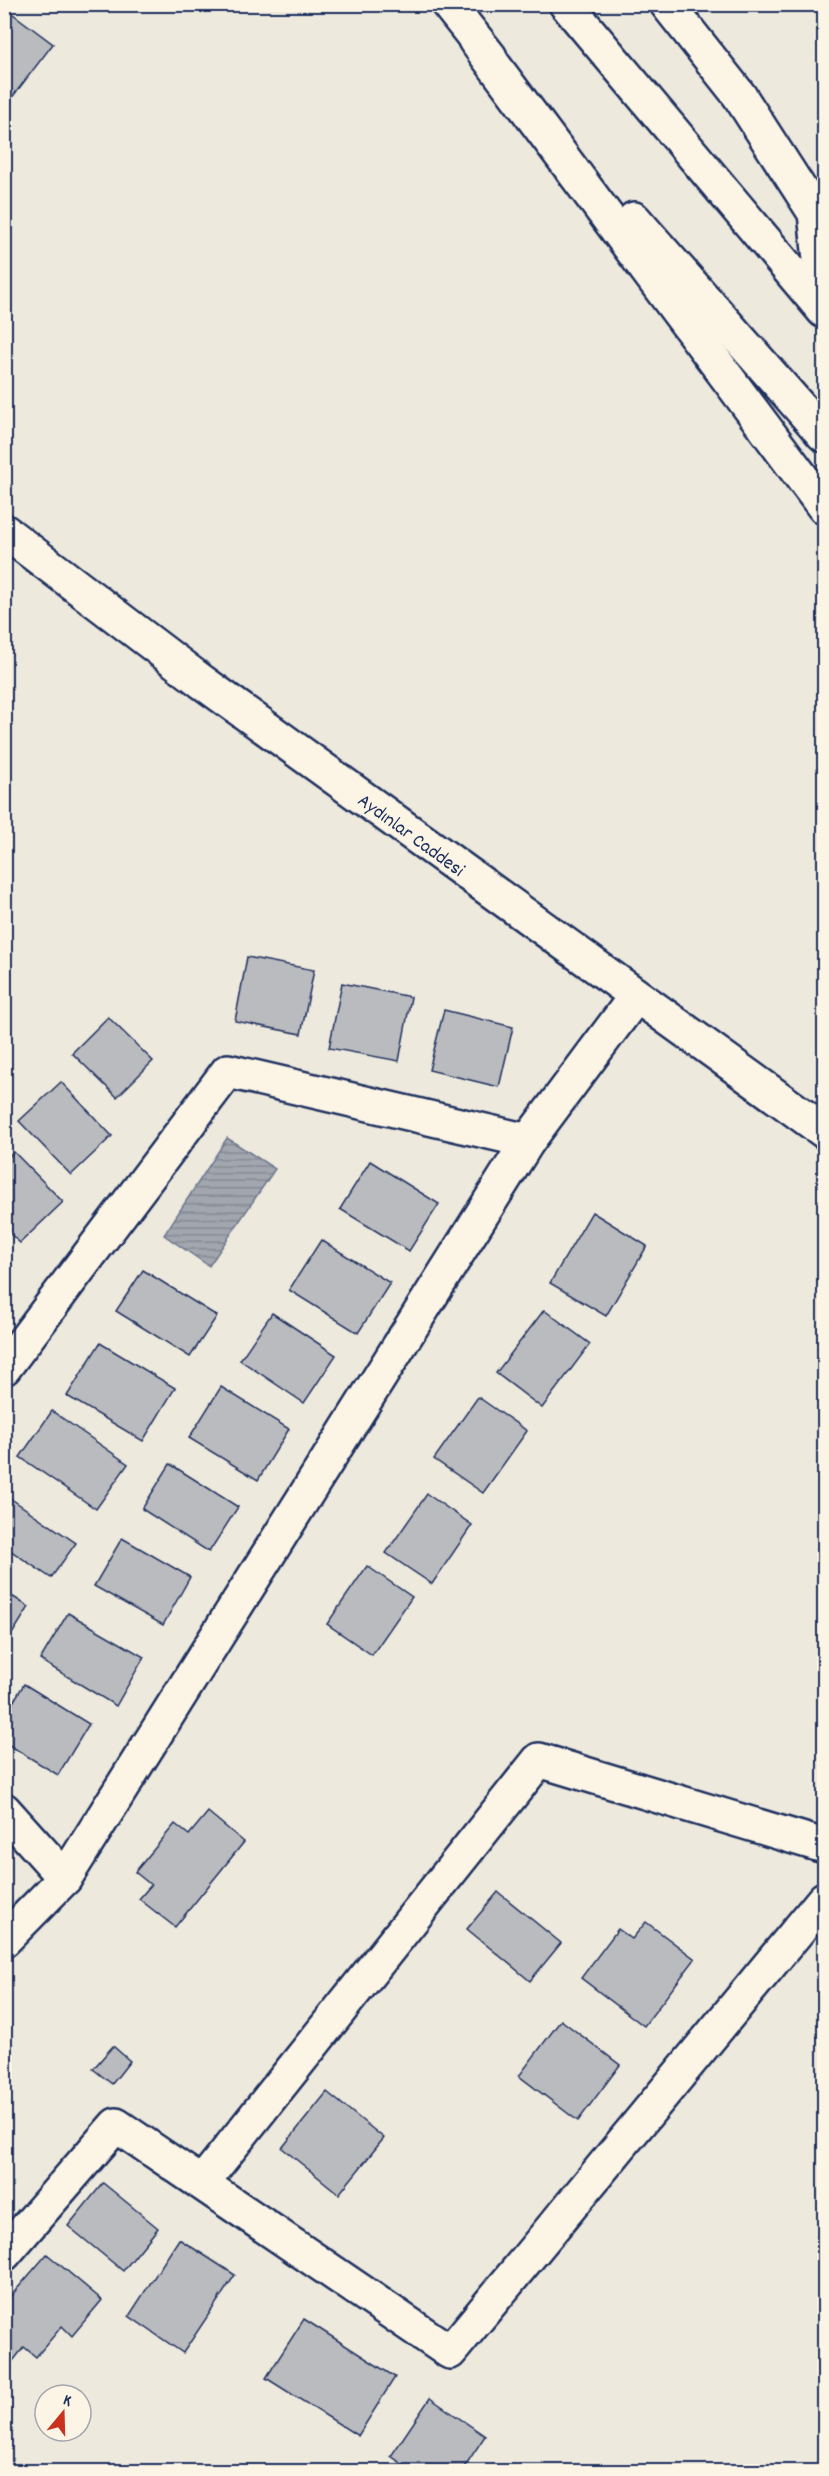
<svg xmlns="http://www.w3.org/2000/svg" width="829" height="2476" viewBox="0 0 829 2476" font-family="Dekko,sans-serif">
<defs>
<pattern id="water-rules" width="6" height="5" patternUnits="userSpaceOnUse" patternTransform="scale(1.5)"><rect width="6" height="5" fill="#a2a7af"/><path d="M0 2.5h6" fill="none" stroke="#838892"/></pattern>
</defs>
<rect width="100%" height="100%" fill="#eee9dd"/>
<filter id="ink" filterUnits="userSpaceOnUse"><feTurbulence type="fractalNoise" baseFrequency=".0167" numOctaves="2"/><feDisplacementMap in="SourceGraphic" scale="12" xChannelSelector="R" yChannelSelector="G"/><feConvolveMatrix kernelMatrix="1 2 1 2 8 2 1 2 1" color-interpolation-filters="sRGB"/></filter>
<g filter="url(#ink)">
<path fill="url(#water-rules)" stroke="#6c778f" stroke-width="1.5" d="M227,1138L275,1169L209,1266L164,1235Z"/>
<g fill="#babbbe" stroke="#1b2f5e" stroke-width="1.5">
<path d="M13,14L53,44L4,108V25Z"/>
<path d="M247,957L314,970L301,1034L235,1021Z"/>
<path d="M342,983L411,997L399,1061L329,1048Z"/>
<path d="M444,1010L513,1027L499,1087L429,1070Z"/>
<path d="M108,1017L153,1061L117,1097L72,1053Z"/>
<path d="M61,1082L112,1136L71,1175L19,1121Z"/>
<path d="M14,1152L63,1202L20,1243L4,1228V1161Z"/>
<path d="M370,1161L439,1204L409,1251L340,1209Z"/>
<path d="M592,1212L647,1246L606,1316L550,1283Z"/>
<path d="M321,1240L390,1283L358,1333L289,1290Z"/>
<path d="M143,1270L217,1316L190,1357L116,1311Z"/>
<path d="M544,1310L590,1344L542,1408L496,1373Z"/>
<path d="M272,1313L336,1355L304,1403L240,1360Z"/>
<path d="M100,1343L175,1388L143,1441L67,1396Z"/>
<path d="M221,1387L289,1429L258,1480L189,1438Z"/>
<path d="M478,1397L527,1431L483,1493L434,1459Z"/>
<path d="M52,1411L128,1464L96,1509L20,1457Z"/>
<path d="M170,1464L238,1507L209,1552L142,1509Z"/>
<path d="M4,1494L76,1543L51,1578L4,1546Z"/>
<path d="M427,1494L472,1525L432,1584L386,1553Z"/>
<path d="M122,1538L190,1577L163,1625L94,1586Z"/>
<path d="M367,1566L412,1597L372,1655L327,1624Z"/>
<path d="M4,1591L29,1607L4,1647Z"/>
<path d="M68,1613L144,1657L116,1706L40,1660Z"/>
<path d="M24,1684L89,1724L58,1775L4,1742V1717Z"/>
<path d="M208,1812L244,1842L175,1927L139,1899L151,1885L135,1872L175,1824L189,1835Z"/>
<path d="M498,1892L561,1943L530,1981L467,1929Z"/>
<path d="M646,1922L695,1959L644,2026L581,1978L618,1929L632,1939Z"/>
<path d="M561,2020L620,2065L578,2121L519,2076Z"/>
<path d="M113,2046L130,2061L112,2084L93,2069Z"/>
<path d="M327,2092L384,2138L339,2194L282,2148Z"/>
<path d="M103,2183L158,2228L123,2271L68,2226Z"/>
<path d="M179,2239L235,2275L183,2353L129,2316Z"/>
<path d="M47,2254L102,2300L72,2336L62,2326L36,2357L24,2347L13,2361L4,2354V2304Z"/>
<path d="M304,2319L395,2377L358,2436L266,2378Z"/>
<path d="M430,2398L485,2436L461,2472H414L391,2456Z"/>
</g>
<g fill="none" stroke-linecap="round" stroke-linejoin="round">
<defs>
<g id="minor">
<path d="M667,4L739,95L815,213L824,297"/>
<path d="M4,531L201,681L824,1131"/>
<path d="M4,1368L228,1071L528,1141"/>
<path d="M4,1810L65,1878"/>
<path d="M4,1940L65,1878L528,1141L636,996"/>
<path d="M202,2183L539,1760L824,1846"/>
<path d="M4,2254L116,2125L450,2352L824,1899"/>
</g>
<g id="highway">
<path d="M448,4L490,57"/>
<path d="M566,4L824,311"/>
<path d="M475,40L824,507"/>
<path d="M634,219L824,435"/>
</g>
</defs>
<use href="#minor" stroke="#1b2f5e" stroke-width="38"/>
<use href="#highway" stroke="#1b2f5e" stroke-width="38"/>
<use href="#minor" stroke="#fcf5e5" stroke-width="33"/>
<use href="#highway" stroke="#fcf5e5" stroke-width="33"/>
</g>
</g>
<g text-anchor="middle" stroke-width="4.5" stroke-linejoin="round" paint-order="stroke">
<g font-size="20" fill="#1b2f5e" stroke="#fcf5e5">
<text transform="translate(412 834) rotate(36)" y="7">Aydınlar Caddesi</text>
</g>
</g>
<rect width="829" height="2476" fill="none" stroke="#fcf5e5" stroke-width="24"/>
<rect x="12" y="12" width="805" height="2452" fill="none" stroke="#1b2f5e" stroke-width="2" filter="url(#ink)"/>
<g transform="translate(63 2413) rotate(19)"><circle r="28" fill="#fcf5e5" stroke="#a2a6af" stroke-width="1.5"/>
<path d="M0-4.5L10 22L0 15L-10 22Z" fill="#c8321e"/>
<text y="-9" font-size="16" font-weight="bold" text-anchor="middle" fill="#1b2f5e">K</text>
</g>
</svg>
